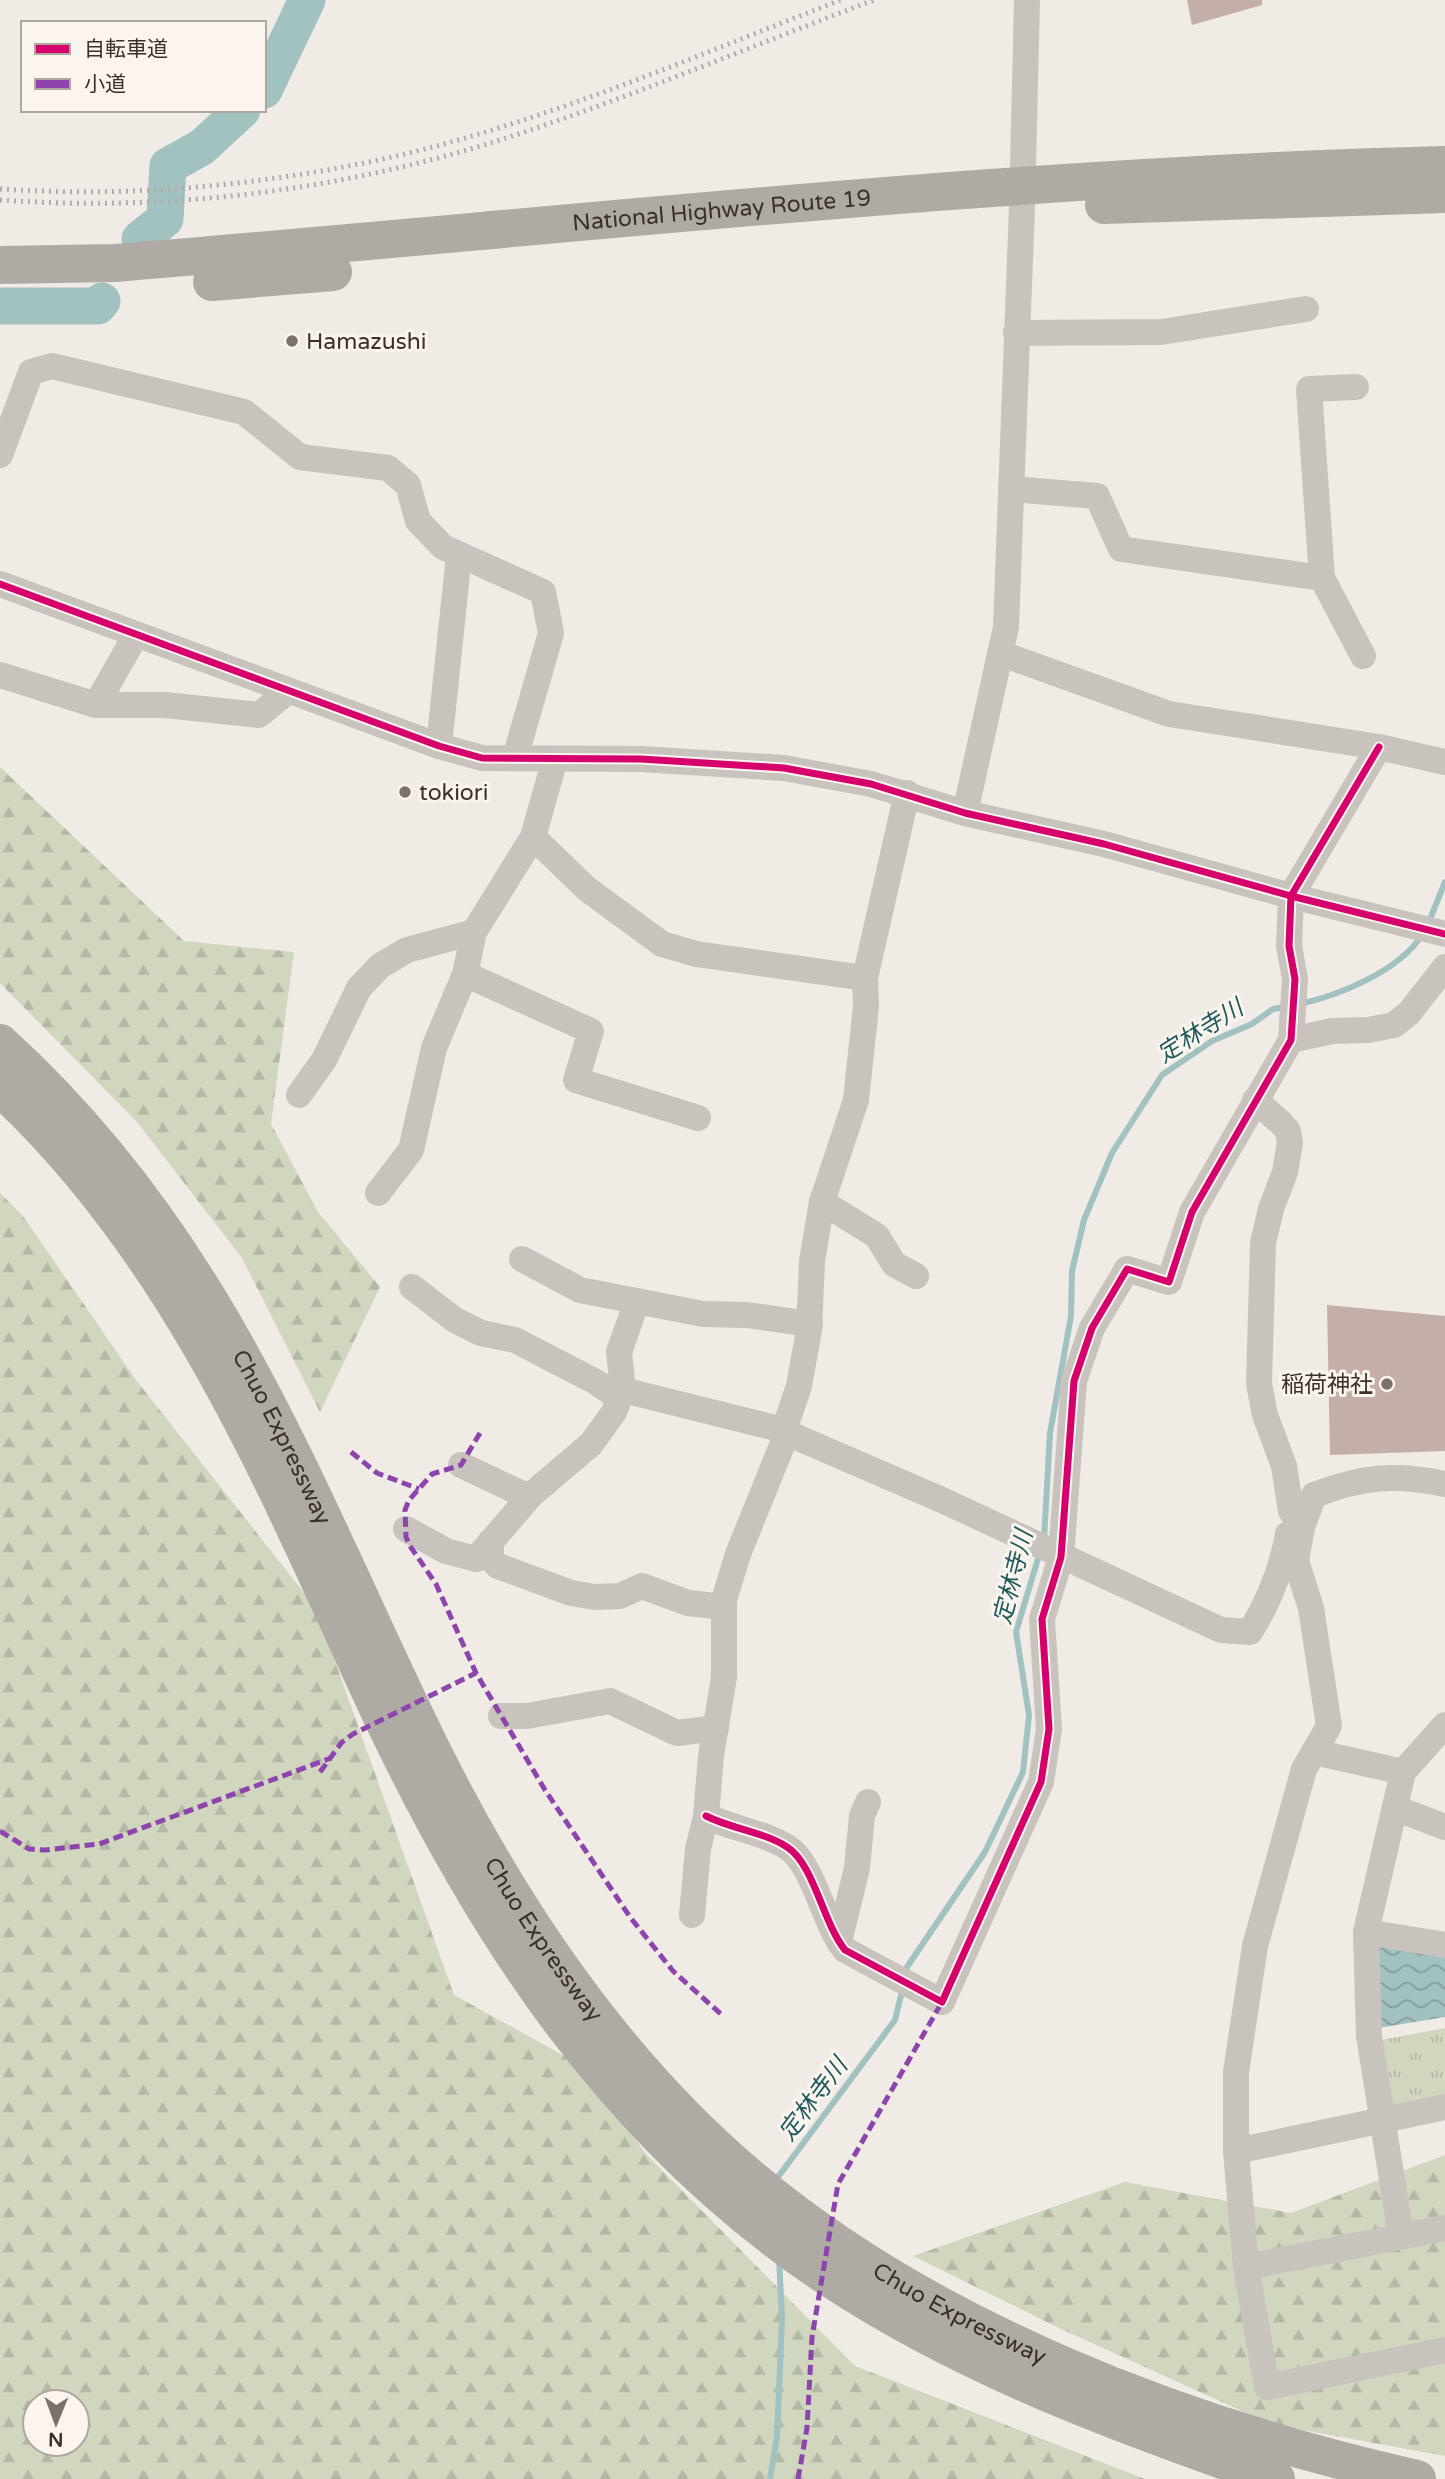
<svg xmlns="http://www.w3.org/2000/svg" width="1445" height="2479" viewBox="0 0 1445 2479" font-family="'Varela Round','Noto Sans JP',sans-serif">
<defs>
<pattern id="forest-firs" width="22" height="20" patternUnits="userSpaceOnUse" patternTransform="scale(1.75)"><rect width="22" height="20" fill="#d1d6bf"/><path d="M5 1l3.5 6h-7zM16 11l3.5 6h-7z" fill="#b4b8a4"/></pattern>
<pattern id="park-tufts" width="24" height="20" patternUnits="userSpaceOnUse" patternTransform="scale(1.75)"><rect width="24" height="20" fill="#d1d6bf"/><path d="M3 7l-1-3M5 7V3M7 7l1-3M15 17l-1-3M17 17v-4M19 17l1-3" fill="none" stroke="#b4b8a4"/></pattern>
<pattern id="water-waves" width="16" height="10" patternUnits="userSpaceOnUse" patternTransform="scale(1.75)"><rect width="16" height="10" fill="#a1c2c1"/><path d="M0 5q4-4 8 0t8 0" fill="none" stroke="#849e9d"/></pattern>
</defs>
<rect width="100%" height="100%" fill="#f0ebe5"/>
<g fill="url(#forest-firs)" fill-rule="evenodd">
<path d="M0,767L184,941L294,952L271,1124L318,1212L380,1287L320,1412L242,1258L137,1122L0,983Z"/>
<path d="M0,1193L23,1216L136,1380L316,1608L454,1995L586,2068L645,2153L855,2366L1145,2479H0ZM35,2402H77V2444H35Z"/>
<path d="M1445,2155V2456L1270,2424L1059,2328L913,2256L1125,2182L1291,2213Z"/>
</g>
<path fill="url(#park-tufts)" d="M1445,2028V2099L1386,2112L1381,2040Z"/>
<path fill="url(#water-waves)" d="M1373,1939L1445,1952V2017L1378,2028Z"/>
<g fill="none" stroke-linecap="round" stroke-linejoin="round">
<g stroke="#a1c2c1" stroke-width="6">
<path d="M1428,924L1445,882"/>
<path d="M1299,1004C1338,996 1399,971 1421,936"/>
<path d="M1044,1539L1050,1433L1071,1316L1072,1271L1084,1220L1112,1153L1162,1075L1212,1041L1252,1024L1273,1009L1285,1007"/>
<path d="M905,1976L907,1967L985,1852L1023,1772L1029,1715L1016,1632L1040,1552"/>
<path d="M775,2181L895,2020L903,1987"/>
<path d="M770,2479L777,2437L782,2318L779,2258"/>
</g>
<g stroke="#a1c2c1" stroke-width="37">
<path d="M264,90L307,0"/>
<path d="M140,239L165,219L168,166L202,147L242,110"/>
<path d="M0,306H98L102,301"/>
</g>
</g>
<g fill="#c3afa7">
<path d="M1187,0H1262V5L1192,25Z"/>
<path d="M1327,1305L1445,1316V1451L1330,1455Z"/>
</g>
<g fill="none" stroke-linecap="round" stroke-linejoin="round">
<g stroke="#c9c3be" stroke-width="26">
<path d="M1016,333L1161,332L1306,309"/>
<path d="M0,455L31,372L52,366L244,412L300,457L388,468L408,485L418,521L443,547L543,592L551,633L515,758"/>
<path d="M1011,489L1097,496L1121,549L1322,578L1363,656"/>
<path d="M1322,578L1309,389L1356,387"/>
<path d="M0,584L439,746L482,758L641,759L784,768L871,784L965,813L1104,844L1291,896L1445,934"/>
<path d="M1002,654L1169,714L1379,747L1445,762"/>
<path d="M0,675L96,705H165L259,715L288,691"/>
<path d="M96,705L136,635"/>
<path d="M439,746L459,555"/>
<path d="M555,759L533,837L474,932L465,974L591,1031L576,1080L698,1118"/>
<path d="M965,813L1006,627L1022,207L1027,0"/>
<path d="M533,837L587,889L662,944L696,954L865,978"/>
<path d="M1291,1040L1332,1031L1368,1030L1394,1025L1409,1013L1445,967"/>
<path d="M299,1095L324,1060L359,988L380,966L407,950L474,932"/>
<path d="M1255,1100L1281,1123L1288,1131L1290,1142L1285,1172L1271,1209L1263,1243L1259,1384L1265,1415L1284,1466L1291,1511L1302,1527"/>
<path d="M378,1193L411,1150L434,1048L465,974"/>
<path d="M822,1202L877,1236L894,1264L916,1276"/>
<path d="M522,1259L580,1290L703,1314L747,1315L810,1324"/>
<path d="M412,1287L455,1320L481,1333L515,1340L596,1382L619,1398"/>
<path d="M623,1390L784,1430"/>
<path d="M787,1433L942,1500L1221,1630L1250,1632C1268,1603 1282,1569 1288,1534"/>
<path d="M461,1465L529,1497"/>
<path d="M1445,1484C1395,1473 1361,1477 1314,1495L1302,1527L1296,1561L1311,1608L1329,1726L1304,1769L1255,1946L1236,2072V2151L1246,2267L1267,2387L1445,2350"/>
<path d="M406,1529L446,1551L476,1559L531,1495L591,1444L614,1412L623,1390L619,1352L637,1301"/>
<path d="M491,1541V1559L498,1566L571,1593L595,1597L620,1596L642,1586L688,1603L724,1607"/>
<path d="M501,1716H527L610,1701L677,1733L716,1728"/>
<path d="M1314,1752L1403,1772"/>
<path d="M1395,1808L1445,1827"/>
<path d="M706,1816C732,1829 764,1832 787,1847C814,1864 823,1923 845,1950L942,2002L1041,1782L1049,1729L1042,1619L1061,1557L1074,1381L1092,1328L1127,1269L1169,1282L1192,1212L1291,1040L1295,979L1289,946L1291,896L1379,747"/>
<path d="M692,1915L698,1849L706,1816L711,1756L724,1677V1600L738,1554L787,1433L784,1430L799,1386L809,1330L812,1261L822,1202L856,1100L866,1006L865,978L907,793"/>
<path d="M1366,1932L1445,1945"/>
<path d="M839,1942L857,1868L862,1816L868,1802"/>
<path d="M1236,2151L1445,2107"/>
<path d="M1401,2236L1369,2036L1366,1932L1403,1772L1445,1725"/>
<path d="M1246,2267L1445,2228"/>
</g>
<g stroke="#afaaa4" stroke-width="38">
<path d="M1104,205L1445,194"/>
<path id="s1" d="M0,265L115,263C558,227 1000,176 1445,165"/>
<path d="M212,282L333,272"/>
<path id="s2" d="M0,1043C214,1237 298,1472 419,1724C499,1891 605,2054 747,2175C929,2330 1186,2427 1417,2479"/>
<path d="M0,1087C174,1248 267,1466 364,1678C472,1915 607,2130 828,2277C965,2368 1121,2425 1276,2479"/>
</g>
<g stroke="#b1aca8" stroke-width="5" stroke-dasharray="2 5" stroke-linecap="butt">
<path d="M0,189C134,198 269,185 401,155C552,119 697,55 841,0"/>
<path d="M0,200C167,212 337,191 497,141C624,100 749,47 874,0"/>
</g>
<g stroke="#8e44ad" stroke-width="5" stroke-dasharray="10 5" stroke-linecap="butt">
<path d="M480,1433L461,1465L432,1474L409,1500L405,1510L406,1537L410,1546L436,1584L476,1673L545,1790L630,1917L673,1971L721,2014"/>
<path d="M351,1452L377,1473L419,1489"/>
<path d="M320,1772L342,1742L353,1734L476,1673"/>
<path d="M0,1831L29,1849L45,1850L99,1844L331,1758"/>
<path d="M798,2479L807,2428L812,2337L838,2184L942,2002"/>
</g>
<defs>
<g id="cycleway">
<path d="M0,584L439,746L482,758L641,759L784,768L871,784L965,813L1104,844L1291,896L1445,934"/>
<path d="M706,1816C732,1829 764,1832 787,1847C814,1864 823,1923 845,1950L942,2002L1041,1782L1049,1729L1042,1619L1061,1557L1074,1381L1092,1328L1127,1269L1169,1282L1192,1212L1291,1040L1295,979L1289,946L1291,896L1379,747"/>
</g>
</defs>
<use href="#cycleway" stroke="#fbf5ee" stroke-width="11"/>
<use href="#cycleway" stroke="#d6006c" stroke-width="7"/>
</g>
<g fill="#7a716c" stroke="#fbf5ee" stroke-width="2.5">
<circle cx="292" cy="341" r="7"/>
<circle cx="405" cy="792" r="7"/>
<circle cx="1387" cy="1384" r="7"/>
</g>
<g text-anchor="middle" stroke-width="6" stroke-linejoin="round" paint-order="stroke">
<g font-size="23" fill="#3b302b" stroke="#fbf5ee">
<text dy="8" stroke="none"><textPath href="#s1" startOffset="724">National Highway Route 19</textPath></text>
<text dy="8" stroke="none"><textPath href="#s2" startOffset="488">Chuo Expressway</textPath></text>
<text dy="8" stroke="none"><textPath href="#s2" startOffset="1055">Chuo Expressway</textPath></text>
<text dy="8" stroke="none"><textPath href="#s2" startOffset="1622">Chuo Expressway</textPath></text>
</g>
<g font-size="23" fill="#3b302b" stroke="#fbf5ee" text-anchor="start">
<text x="306" y="349">Hamazushi</text>
<text x="419" y="800">tokiori</text>
<text x="1373" y="1392" text-anchor="end">稲荷神社</text>
</g>
<g font-size="24" font-style="italic" fill="#1f5a5e" stroke="#fbf5ee">
<text transform="translate(1200 1031) rotate(-32)" y="8">定林寺川</text>
<text transform="translate(1013 1577) rotate(-76)" y="8">定林寺川</text>
<text transform="translate(813 2099) rotate(-53)" y="8">定林寺川</text>
</g>
</g>
<rect x="21" y="21" width="245" height="91" fill="#fbf5ee" stroke="#aea6a0" stroke-width="2"/>
<rect x="35" y="44" width="35" height="10" fill="#d6006c" stroke="#aea6a0" stroke-width="2"/>
<text x="84" y="56" font-size="21" fill="#3b302b">自転車道</text>
<rect x="35" y="79" width="35" height="10" fill="#8e44ad" stroke="#aea6a0" stroke-width="2"/>
<text x="84" y="91" font-size="21" fill="#3b302b">小道</text>
<g transform="translate(56 2423) rotate(181)"><circle r="33" fill="#fbf5ee" stroke="#aea6a0" stroke-width="2"/>
<path d="M0-5L12 26L0 18L-12 26Z" fill="#7a716c"/>
<text y="-10" font-size="19" font-weight="bold" text-anchor="middle" fill="#3b302b">N</text>
</g>
</svg>
